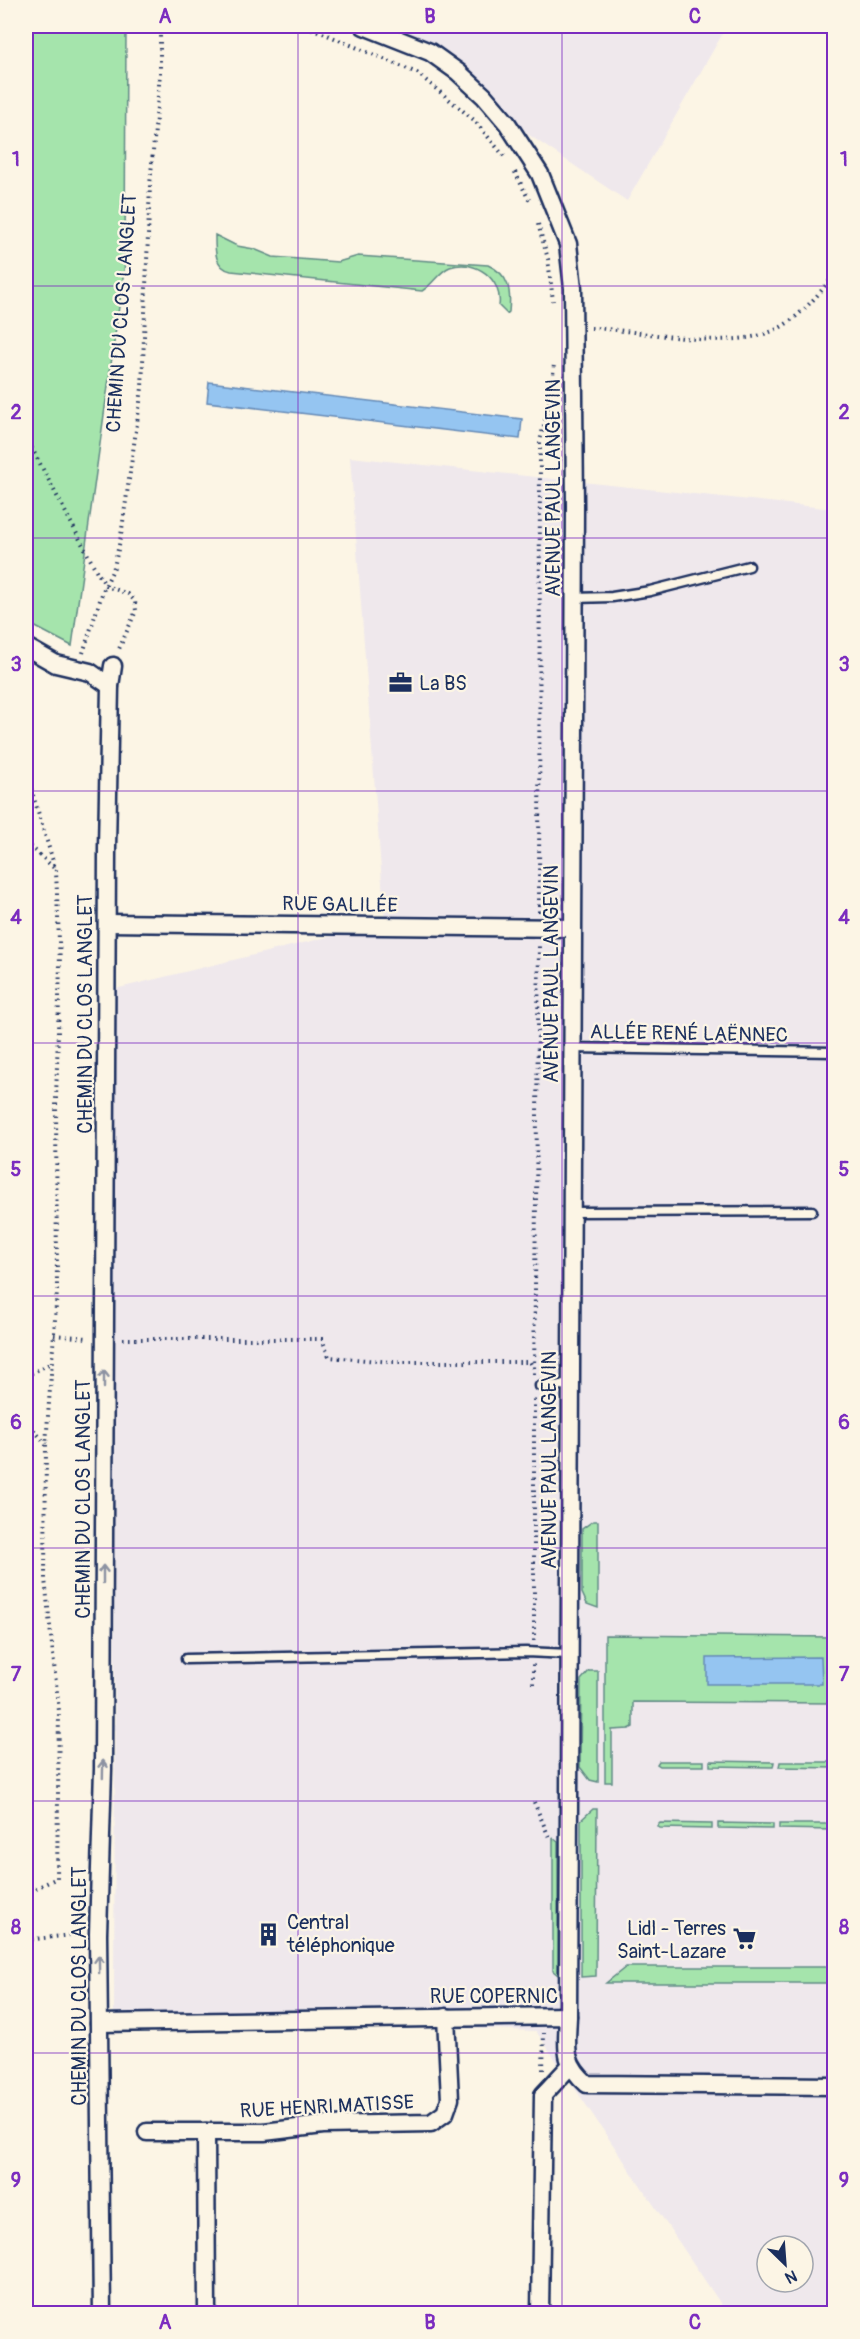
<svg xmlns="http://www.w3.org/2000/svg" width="860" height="2339" viewBox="0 0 860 2339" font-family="Pangolin,sans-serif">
<rect width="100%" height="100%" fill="#fcf5e5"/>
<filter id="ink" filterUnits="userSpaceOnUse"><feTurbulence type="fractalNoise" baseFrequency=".0167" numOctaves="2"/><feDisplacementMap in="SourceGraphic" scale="12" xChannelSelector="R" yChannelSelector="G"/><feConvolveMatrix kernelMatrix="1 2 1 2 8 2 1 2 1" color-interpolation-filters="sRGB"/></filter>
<g filter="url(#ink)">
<g fill="#efe8ec" fill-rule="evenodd">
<path d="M379,26H727L627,201L529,135L486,86L433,48Z"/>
<path d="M350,457L834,509V2313H727L536,2031L114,2014L115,1721L111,990L385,923ZM767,2246H803V2282H767Z"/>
</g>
<g fill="#a5e4ac" stroke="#608a85" stroke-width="1.5">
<path d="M26,26H126L125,263L72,646L26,622Z"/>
<path d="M215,235L237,246L254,249L273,257L338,262L358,256L488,265C510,275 511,291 509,312L507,314L499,306C503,280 476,258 450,267C438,272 433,285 422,291L231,271C214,267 215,250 215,235Z"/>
<path d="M593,1521H598V1608L587,1604L582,1593V1529Z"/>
<path d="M605,1635L834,1637V1703L633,1702V1727L629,1729L612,1730V1782H605Z"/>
<path d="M589,1671H598V1782L590,1780L580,1767L581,1680Z"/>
<path d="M659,1761H704V1766H660L657,1764Z"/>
<path d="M710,1761L774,1762L773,1767L710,1766Z"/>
<path d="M780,1762H834V1768L779,1767Z"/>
<path d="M593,1809H597L596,1976L581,1977V1820Z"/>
<path d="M660,1823L712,1824V1829L660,1828L657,1826Z"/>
<path d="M718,1823L773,1824V1829L718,1828Z"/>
<path d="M779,1824H834V1830L779,1829Z"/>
<path d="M553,1838L558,1842V1975L553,1971Z"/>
<path d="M626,1967H834V1983H606Z"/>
</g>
<g fill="#95c5f1" stroke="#6489b6" stroke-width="1.5">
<path d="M209,382L522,419L520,439L207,402Z"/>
<path d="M821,1657L822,1684H707V1658Z"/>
</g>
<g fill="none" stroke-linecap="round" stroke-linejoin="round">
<defs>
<g id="service">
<path d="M574,598L612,597L650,591L749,566"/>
<path d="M571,1048L834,1052"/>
<path d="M571,1212L812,1211"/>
<path d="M540,1386L571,1385"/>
<path d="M186,1659L526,1652L569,1654"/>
</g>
<g id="minor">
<path d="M364,26L430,52L458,72L484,96L507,123L540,174L568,244L573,288L575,506L568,2016"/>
<path d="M26,647L56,664L90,672L110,686"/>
<path d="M107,923L572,928"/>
<path d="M99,2023L568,2016C567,2048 562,2062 587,2084L834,2086"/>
<path d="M147,2132H264L323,2125L431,2123L445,2113L450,2099L446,2017"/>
<path d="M206,2132L207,2314"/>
<path d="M102,2314L98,1934L103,1769L107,848L110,686L113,666"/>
<path d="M540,2314L543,2095L570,2066"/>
</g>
</defs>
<use href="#service" stroke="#1b2f5e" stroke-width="13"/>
<use href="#minor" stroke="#1b2f5e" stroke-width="21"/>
<g stroke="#1b2f5e" stroke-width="4" stroke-dasharray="1.5 4.5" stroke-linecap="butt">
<path d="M306,26L417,73L474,120L504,156"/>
<path d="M515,172L529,200"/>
<path d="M538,224L548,259L553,301"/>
<path d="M591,328C646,330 733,354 781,327C803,314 818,294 834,276"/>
<path d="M26,437L97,572L106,586L128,594L135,601L136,611L119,649"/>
<path d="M83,653L103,591L114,567L121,536L142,388L150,185L160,73V26"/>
<path d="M26,772L56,871L60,964L56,1099L57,1291L46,1444L45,1579L59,1711L57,1878L26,1893"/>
<path d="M26,842L56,870"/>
<path d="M539,912L540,441L552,391L554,363"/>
<path d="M54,1335L88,1338"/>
<path d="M123,1339H322L329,1357L392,1362H530L533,1368"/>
<path d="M534,1374L539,943"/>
<path d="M26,1376L51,1363"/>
<path d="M26,1421L46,1444"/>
<path d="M534,1641V1396"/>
<path d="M533,1684V1663"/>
<path d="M534,1802L549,1837"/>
<path d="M26,1940L81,1934"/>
<path d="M543,2070L544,2033"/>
</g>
<use href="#service" stroke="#fcf5e5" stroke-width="8"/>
<use href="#minor" stroke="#fcf5e5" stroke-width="16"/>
</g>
<defs><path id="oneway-shaft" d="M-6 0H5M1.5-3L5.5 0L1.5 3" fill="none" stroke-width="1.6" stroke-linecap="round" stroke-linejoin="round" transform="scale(1.5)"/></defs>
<g stroke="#8c92a2">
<use href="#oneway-shaft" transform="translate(104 1379) rotate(-90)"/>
<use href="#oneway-shaft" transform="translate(103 1574) rotate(-90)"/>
<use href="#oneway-shaft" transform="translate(103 1769) rotate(-89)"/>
<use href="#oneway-shaft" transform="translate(99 1964) rotate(-91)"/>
</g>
</g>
<path fill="none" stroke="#7b2cbf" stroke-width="1.5" stroke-opacity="0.55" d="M298,26V2314M562,26V2314M26,286H834M26,538H834M26,791H834M26,1043H834M26,1296H834M26,1548H834M26,1801H834M26,2053H834"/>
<defs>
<symbol id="office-bare" viewBox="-9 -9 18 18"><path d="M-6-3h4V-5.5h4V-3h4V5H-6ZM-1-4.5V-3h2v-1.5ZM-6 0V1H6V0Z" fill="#1b2f5e" stroke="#fcf5e5" stroke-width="2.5" paint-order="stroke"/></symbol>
<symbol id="building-bare" viewBox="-9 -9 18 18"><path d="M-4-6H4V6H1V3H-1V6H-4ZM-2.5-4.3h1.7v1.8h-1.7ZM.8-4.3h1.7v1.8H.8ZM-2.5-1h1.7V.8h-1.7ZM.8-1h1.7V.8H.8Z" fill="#1b2f5e" stroke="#fcf5e5" stroke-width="2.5" paint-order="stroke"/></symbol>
<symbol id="supermarket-bare" viewBox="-9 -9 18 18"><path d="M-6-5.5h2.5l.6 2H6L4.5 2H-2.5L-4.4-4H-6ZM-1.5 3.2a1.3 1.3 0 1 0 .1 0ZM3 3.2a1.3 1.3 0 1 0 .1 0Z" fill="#1b2f5e" stroke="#fcf5e5" stroke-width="2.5" paint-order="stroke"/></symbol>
</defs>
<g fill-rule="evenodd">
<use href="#office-bare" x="384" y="666" width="33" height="33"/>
<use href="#building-bare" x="252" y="1918" width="33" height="33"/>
<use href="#supermarket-bare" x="728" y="1922" width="33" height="33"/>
</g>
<g text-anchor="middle" stroke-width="4.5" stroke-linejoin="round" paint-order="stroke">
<g font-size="20" fill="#1b2f5e" stroke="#fcf5e5">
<text transform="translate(121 313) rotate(-86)" y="7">CHEMIN DU CLOS LANGLET</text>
<text transform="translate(553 488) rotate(-90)" y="7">AVENUE PAUL LANGEVIN</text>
<text transform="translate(340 904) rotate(1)" y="7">RUE GALILÉE</text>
<text transform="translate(551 974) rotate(-90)" y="7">AVENUE PAUL LANGEVIN</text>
<text transform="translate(85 1014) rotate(-90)" y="7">CHEMIN DU CLOS LANGLET</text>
<text transform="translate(689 1033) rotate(1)" y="7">ALLÉE RENÉ LAËNNEC</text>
<text transform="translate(549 1460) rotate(-90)" y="7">AVENUE PAUL LANGEVIN</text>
<text transform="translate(83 1499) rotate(-90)" y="7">CHEMIN DU CLOS LANGLET</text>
<text transform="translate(79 1986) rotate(-90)" y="7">CHEMIN DU CLOS LANGLET</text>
<text x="494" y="2003">RUE COPERNIC</text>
<text transform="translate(327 2106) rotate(-3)" y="7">RUE HENRI MATISSE</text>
</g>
<g font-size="20" fill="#1b2f5e" stroke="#fcf5e5" text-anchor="start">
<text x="419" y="690">La BS</text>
<text x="287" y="1929">Central<tspan x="287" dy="23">téléphonique</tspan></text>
<text x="726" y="1935" text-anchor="end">Lidl - Terres<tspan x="726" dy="23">Saint-Lazare</tspan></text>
</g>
</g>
<rect width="860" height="2339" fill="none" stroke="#fcf5e5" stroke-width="66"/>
<g transform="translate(785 2264) rotate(155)"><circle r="28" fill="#fcf5e5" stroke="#a2a6af" stroke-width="1.5"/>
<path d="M0-4.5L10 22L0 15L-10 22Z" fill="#1b2f5e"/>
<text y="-9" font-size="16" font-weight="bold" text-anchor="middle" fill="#1b2f5e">N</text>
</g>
<rect x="33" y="33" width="794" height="2273" fill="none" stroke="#7b2cbf" stroke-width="2"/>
<g font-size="20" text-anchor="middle" font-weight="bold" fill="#7b2cbf">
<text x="165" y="23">A</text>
<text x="430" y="23">B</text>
<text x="695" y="23">C</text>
<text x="16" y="166">1</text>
<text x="844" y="166">1</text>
<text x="16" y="419">2</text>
<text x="844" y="419">2</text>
<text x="16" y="671">3</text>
<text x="844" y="671">3</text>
<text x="16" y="924">4</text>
<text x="844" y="924">4</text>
<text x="16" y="1176">5</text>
<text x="844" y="1176">5</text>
<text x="16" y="1429">6</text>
<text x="844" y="1429">6</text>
<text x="16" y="1681">7</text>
<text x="844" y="1681">7</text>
<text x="16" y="1934">8</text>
<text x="844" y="1934">8</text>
<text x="16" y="2187">9</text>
<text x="844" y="2187">9</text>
<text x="165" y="2329">A</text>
<text x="430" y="2329">B</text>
<text x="695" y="2329">C</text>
</g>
</svg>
